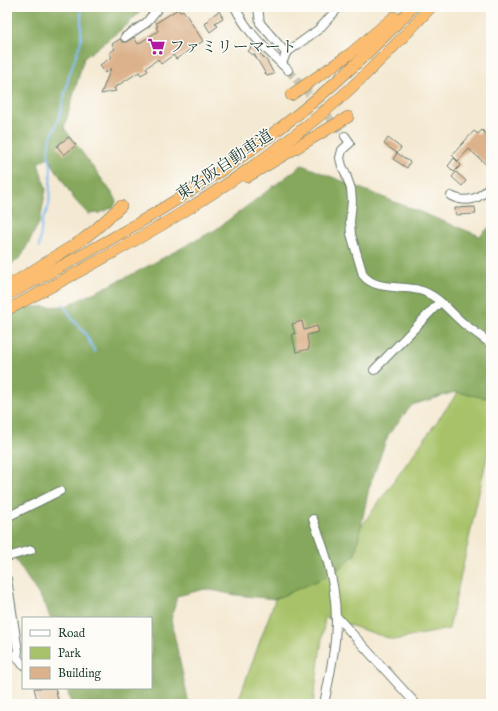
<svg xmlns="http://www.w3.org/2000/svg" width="498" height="711" viewBox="0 0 498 711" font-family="'IM FELL English','Noto Serif JP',serif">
<rect width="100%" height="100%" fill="#fdfcf7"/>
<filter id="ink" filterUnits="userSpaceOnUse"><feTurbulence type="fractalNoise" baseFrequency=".025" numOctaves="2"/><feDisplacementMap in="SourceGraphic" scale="8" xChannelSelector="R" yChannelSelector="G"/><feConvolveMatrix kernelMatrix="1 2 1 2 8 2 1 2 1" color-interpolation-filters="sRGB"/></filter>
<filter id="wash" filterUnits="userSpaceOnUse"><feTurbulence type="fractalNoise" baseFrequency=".012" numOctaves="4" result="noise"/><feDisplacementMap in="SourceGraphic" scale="16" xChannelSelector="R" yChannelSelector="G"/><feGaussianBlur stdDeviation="0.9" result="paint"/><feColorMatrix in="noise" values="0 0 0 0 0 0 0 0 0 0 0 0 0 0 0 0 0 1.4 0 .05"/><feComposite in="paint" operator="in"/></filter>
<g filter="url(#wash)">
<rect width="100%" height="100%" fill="#f4e9d2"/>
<path fill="#a7c268" stroke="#63804e" d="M469,377L491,384V439L449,629L394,640L325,617L313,704H237L280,586L350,542Z"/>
<g fill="#85a85c" stroke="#527248">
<path d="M7,7H125L127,9L129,7H144L127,25L84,58L64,128L115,197L116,202L114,207L99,213L88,214L74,199L48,157L38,163L46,189L40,221L21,257L7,267Z"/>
<path d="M302,165L480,236L491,225V399L455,392L412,405L388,435L369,488L355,555L333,574L275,599L236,595L205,589L177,596L171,620L189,704H71L67,688H151V618H50L46,606L7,547V308L66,306L135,273L215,230Z"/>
</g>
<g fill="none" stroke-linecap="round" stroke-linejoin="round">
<g stroke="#84bcf4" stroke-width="2">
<path d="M39,247L42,222L49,205L51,166L48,154L49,143L60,114L69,76L81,41V7"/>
<path d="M63,304L73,320L85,333L95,352"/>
</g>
</g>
<g id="blocks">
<g fill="#dcb28c">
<path d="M178,9L180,12L183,10L203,41L176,59L173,55L161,64L158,59L146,68L148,71L141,75L139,72L114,88L116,91L101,94L111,68L105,73L100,65L112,57L109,53L115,49L112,44L120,39L122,42H126L134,37L138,44L158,31L156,27L158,26L156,23Z"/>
<path d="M219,11L223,18L215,23L218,26L210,32L205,24L209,20L208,19Z"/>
<path d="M251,44L267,61L274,74L267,76L254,54L253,55L248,51L251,48L250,46Z"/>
<path d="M482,130L488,136L491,133V169L469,149L458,161L452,155L474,131L478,134Z"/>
<path d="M69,137L76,145L64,155L57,146L60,144V143Z"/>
<path d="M388,138L401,148L397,153L410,162L407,168L393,159L397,153L384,144Z"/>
<path d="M454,158L461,165L454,172L448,166Z"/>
<path d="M456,172L466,181L462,186L452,177Z"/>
<path d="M475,207L476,214L456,215L455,208Z"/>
<path d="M302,321L304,330L317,326L319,332L307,335L309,349L296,352L292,334H295L292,324Z"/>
<path d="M34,688H55L59,704H38Z"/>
</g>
</g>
</g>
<g filter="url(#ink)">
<use href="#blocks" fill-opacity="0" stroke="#6a796b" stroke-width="1"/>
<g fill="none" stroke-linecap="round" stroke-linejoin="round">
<path stroke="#c9c7b2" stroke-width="8" stroke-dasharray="8 4" stroke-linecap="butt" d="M288,70L345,136"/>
<defs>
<g id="minor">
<path d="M235,7C248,34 267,50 288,70"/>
<path d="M258,7L260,23L286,53"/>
<path d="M125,37L146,23L159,7"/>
<path d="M282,64L286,53L319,29L339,7"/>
<path d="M345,136L350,143L342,150L340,158L342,166L345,172L351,189L352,201L350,222L351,234L363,275C375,291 402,285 419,290C438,295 449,311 463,323C472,330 482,337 491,344"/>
<path d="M451,196C468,204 479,199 491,186"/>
<path d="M374,370L440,302"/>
<path d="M7,517L60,491"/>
<path d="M313,519C319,536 326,553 330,571C342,619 334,657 324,704"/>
<path d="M7,557L31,550"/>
<path d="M7,579L18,651L17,657L23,665"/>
<path d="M337,617L416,704"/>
</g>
<g id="highway">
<path d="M291,95L350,54L394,17"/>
<path d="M247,177L348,117"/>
<path d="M7,287L82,240L96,229L121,206"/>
<path d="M7,295C106,244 205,188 293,118C336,84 375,47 413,7"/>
<path d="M7,310C123,249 240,186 339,99C371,70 402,39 431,7"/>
</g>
</defs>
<use href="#minor" stroke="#6a796b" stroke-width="10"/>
<use href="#highway" stroke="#6a796b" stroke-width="12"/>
<use href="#minor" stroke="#fff" stroke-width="8"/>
<use href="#highway" stroke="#fcbd6f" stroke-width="11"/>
</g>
</g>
<defs>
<symbol id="supermarket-bare" viewBox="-9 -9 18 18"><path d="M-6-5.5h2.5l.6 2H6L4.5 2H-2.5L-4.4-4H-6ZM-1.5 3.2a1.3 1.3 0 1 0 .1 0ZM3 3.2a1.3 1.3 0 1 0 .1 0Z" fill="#b5179e" stroke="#fdfcf7" stroke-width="2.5" paint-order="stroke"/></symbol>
</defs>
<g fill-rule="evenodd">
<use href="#supermarket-bare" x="144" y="34" width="25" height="25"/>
</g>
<g text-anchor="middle" stroke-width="3" stroke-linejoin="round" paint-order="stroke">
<g font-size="16" fill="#1f3d34" stroke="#fdfcf7" text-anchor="start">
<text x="169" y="52">ファミリーマート</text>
</g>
<g font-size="16" fill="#1f3d34" stroke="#fdfcf7">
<text transform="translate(224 164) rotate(-34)" y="6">東名阪自動車道</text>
</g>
</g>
<rect width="498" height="711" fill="none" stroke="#fdfcf7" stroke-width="24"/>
<rect x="22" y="617" width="130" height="72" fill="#fdfcf7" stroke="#a4b0a9"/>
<rect x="30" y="630" width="20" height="6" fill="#ffffff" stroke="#a4b0a9"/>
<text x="58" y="637" font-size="12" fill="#1f3d34">Road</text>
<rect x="30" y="647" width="20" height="12" fill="#a7c268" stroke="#a4b0a9"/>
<text x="58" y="657" font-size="12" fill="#1f3d34">Park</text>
<rect x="30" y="667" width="20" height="12" fill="#dcb28c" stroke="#a4b0a9"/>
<text x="58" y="677" font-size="12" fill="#1f3d34">Building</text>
</svg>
